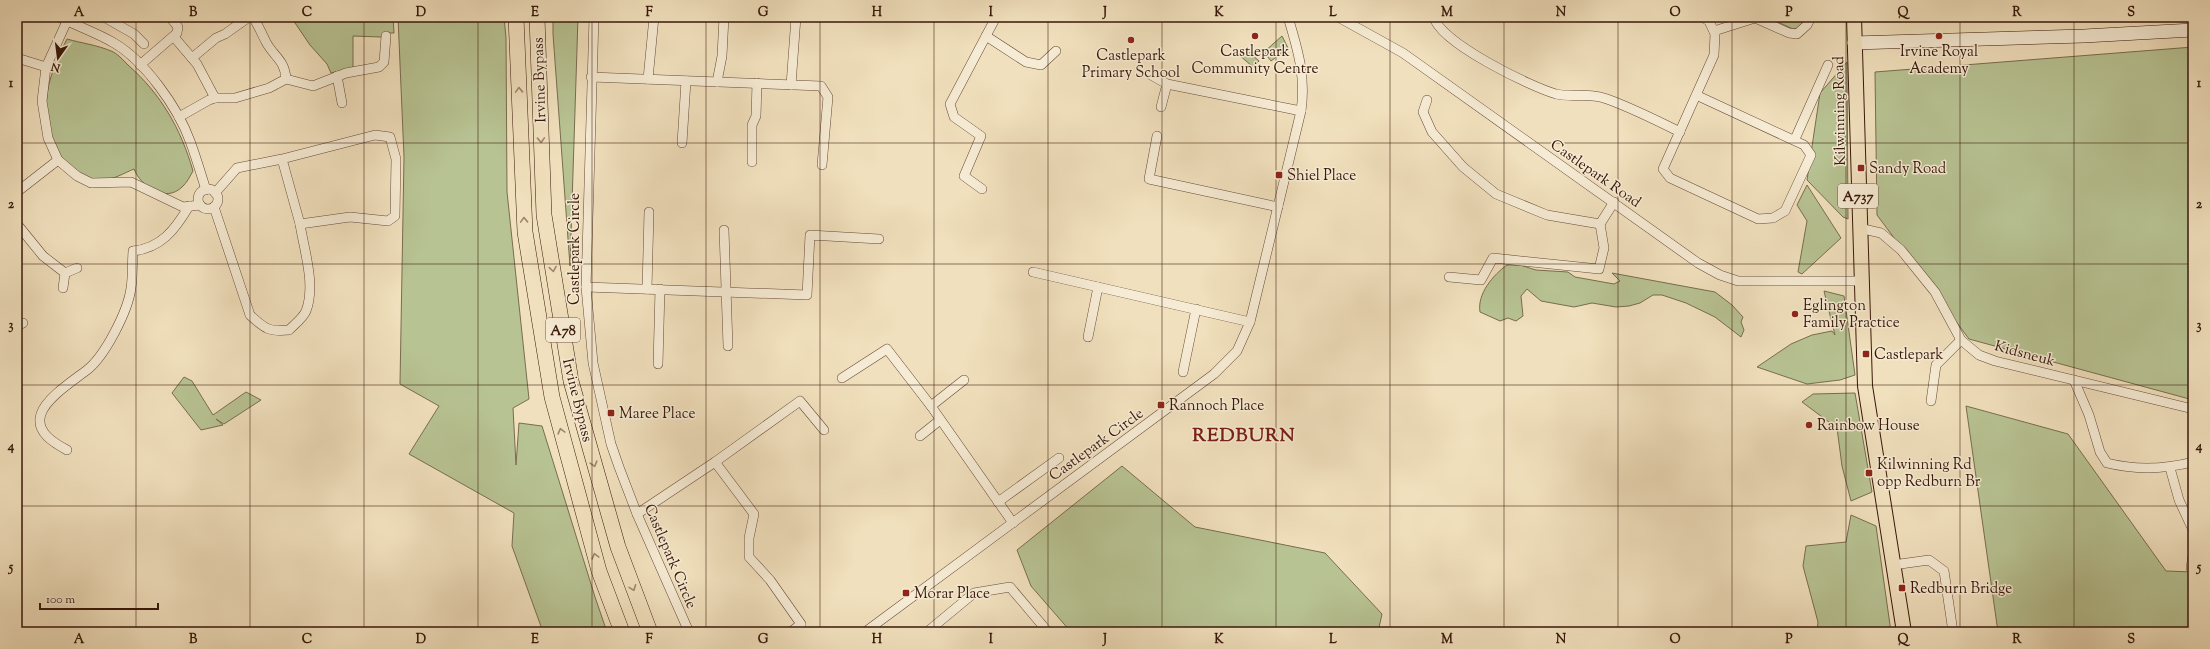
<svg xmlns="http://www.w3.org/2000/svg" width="2210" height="649" viewBox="0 0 2210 649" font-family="'Sorts Mill Goudy',serif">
<rect width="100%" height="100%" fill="#f1e0bd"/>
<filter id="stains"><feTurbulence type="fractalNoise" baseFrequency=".005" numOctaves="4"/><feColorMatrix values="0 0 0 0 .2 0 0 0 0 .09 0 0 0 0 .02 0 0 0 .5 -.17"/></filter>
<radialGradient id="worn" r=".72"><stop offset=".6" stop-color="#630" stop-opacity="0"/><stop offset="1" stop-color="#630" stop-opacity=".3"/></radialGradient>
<g fill="#b8c393" stroke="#786d4e">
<path d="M291,17H393L394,33H384L381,37L353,36V68L331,73L327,64L310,45Z"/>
<path d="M398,17H504L506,38L507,192L529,399L513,408L516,465L519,423L542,426L595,597L607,632H543L512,546L514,513L409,454L439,406L400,384L404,157Z"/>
<path d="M553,17H578L570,266L553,34Z"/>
<path d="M1771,17H1806L1800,28L1793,29L1771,19Z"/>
<path d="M1282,36L1288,48L1271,61L1264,52Z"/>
<path d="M67,39C81,43 97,45 111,51C117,53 123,60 128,65C161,94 181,129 193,171C190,176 187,183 182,187C166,203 141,187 134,169C124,173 113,180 102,180C95,181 88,178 82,175C50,159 41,117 49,84C53,68 60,53 67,39Z"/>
<path d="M2193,47V400L1969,339L1877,215L1875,72Z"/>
<path d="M1244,48L1259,61L1253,67L1238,54Z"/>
<path d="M1847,62L1848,219L1843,217L1807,180L1820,93Z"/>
<path d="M1807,185L1841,238L1802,274L1798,272L1807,221L1797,205Z"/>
<path d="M1507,265H1520L1536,270L1568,272L1575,277L1614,284L1620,281L1612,273L1715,292L1732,305L1743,317L1741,322L1744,330L1741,337L1715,317L1686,303L1662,295H1653L1640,303L1629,306L1616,307L1592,303L1574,307L1541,301L1527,289L1521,296L1523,316L1516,321L1508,318L1500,321L1480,312C1477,294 1493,275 1507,265Z"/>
<path d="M1824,291L1844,296L1855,375L1840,380L1807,384L1757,367L1791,344L1812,335L1832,331L1835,335Z"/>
<path d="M184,377L192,381L213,415L246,392L261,400L224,424L216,419L223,425L201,430L172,393Z"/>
<path d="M1855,393L1872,492L1851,501L1842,466L1837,428L1802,402L1813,394Z"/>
<path d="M1966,406L2068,434L2166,571L2193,572V632H1998Z"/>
<path d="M1122,466L1195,527L1325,553L1382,614L1378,632H1071L1031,586L1017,550Z"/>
<path d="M1851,515L1876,526L1891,632H1817L1818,622L1803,566L1806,546L1846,542Z"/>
</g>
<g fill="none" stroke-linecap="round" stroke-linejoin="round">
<defs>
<g id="minor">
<path d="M59,17C77,26 97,33 114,43C145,61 178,108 190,141C196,157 201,174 206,190"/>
<path d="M104,17L134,34L144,44"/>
<path d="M253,17C258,25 262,34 266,42C274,57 285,60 286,79"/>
<path d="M594,17L586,287L593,363L611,444L619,467L637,514L689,632"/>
<path d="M1338,17L1403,53L1698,263L1720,275L1738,281H1861"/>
<path d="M1434,17C1439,42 1531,87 1556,94C1573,98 1589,92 1607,99C1632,108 1656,120 1680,132"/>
<path d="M67,21L46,67L42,101L48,138L58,160L77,176L91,183L131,182L183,207L200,205"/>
<path d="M1714,31L1755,18L1789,33L1797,34L1807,25L1811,17"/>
<path d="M986,36L1026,62L1041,65L1056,51"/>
<path d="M174,37L197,64L215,98"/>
<path d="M17,58L46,67"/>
<path d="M192,58L216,38L225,34L249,17"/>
<path d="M140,65L177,33L178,27L170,17"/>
<path d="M1151,75L1167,84L1301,111"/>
<path d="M337,76L342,103"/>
<path d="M591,77L821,86L828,97L822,165"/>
<path d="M648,79L654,17"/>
<path d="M717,82L722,56L724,17"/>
<path d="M791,85L796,17"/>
<path d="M1696,95L1804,145L1811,155L1785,211L1773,218L1758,219L1670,178L1663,169L1714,55L1715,34L1709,21L1702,17"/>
<path d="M1427,100L1423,112L1432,132L1463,167L1496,194L1547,215L1600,224L1614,202"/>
<path d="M1161,107L1167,84"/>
<path d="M179,117L209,100L215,98H235L269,88L286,79L313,86L346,73L379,67L384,62L386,36"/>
<path d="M1157,136L1149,179L1278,207"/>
<path d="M1795,139L1828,65"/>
<path d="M682,143L686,81"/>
<path d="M752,162V125L756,116L757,83"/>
<path d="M982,189L964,176L981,136L954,117L950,104L996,17"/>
<circle cx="208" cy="199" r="10"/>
<path d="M17,192L58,160"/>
<path d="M215,193L237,168L282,159L375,135L390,137L396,159L395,216L388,221L350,217L300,224L282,159"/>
<path d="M214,207L250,315C265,329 269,332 289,330C295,324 303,318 306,311C316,285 304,250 300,224"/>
<path d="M17,224L43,256L65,273L63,288"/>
<path d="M1859,228L1881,233L1901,250L1935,292L1961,340L1979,355L1995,361L2193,409"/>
<path d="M724,230L728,346"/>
<path d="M1033,272L1250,322"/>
<path d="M65,273L77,268"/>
<path d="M1449,277L1481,280L1493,258L1599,269L1604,248L1600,224"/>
<path d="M586,287L807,295L810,235L879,239"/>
<path d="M647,289L649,212"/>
<path d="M17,326L23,323"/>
<path d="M1088,337L1098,287"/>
<path d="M658,364L660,289"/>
<path d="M1183,372L1196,309"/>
<path d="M842,378L887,349L931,406L1013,523"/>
<path d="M2074,380L2089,415L2100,452L2107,463C2135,470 2165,469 2193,462"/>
<path d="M1931,401L1936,365L1961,340"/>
<path d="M931,406L964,380"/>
<path d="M920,436L940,420"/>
<path d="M67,450C54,443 35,432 41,414C46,398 74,380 87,370C105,356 128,311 131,288C133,276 132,263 133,251C161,248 175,230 189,206"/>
<path d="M715,462L754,514L749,538V557L770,580L801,624L791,632"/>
<path d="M2170,468L2179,500L2193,530"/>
<path d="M998,502L1059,458"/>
<path d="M637,514L715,462L800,401L824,430"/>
<path d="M1893,565L1929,560L1944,571L1953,632"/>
<path d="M2191,568L2193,555"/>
<path d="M865,632L1214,374L1237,351L1250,322L1301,111C1306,77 1298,50 1288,17"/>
<path d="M927,632L974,593L1010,587L1048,632"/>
</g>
<path id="secondary" d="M1854,43L2084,36L2193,30"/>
<path id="primary" d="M1854,17L1865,386L1904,632"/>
<g id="trunk">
<path d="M516,17L525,232L552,397L599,571L622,632"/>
<path d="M537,17L544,215L571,381L618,547L650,632"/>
</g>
</defs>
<use href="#minor" stroke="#664937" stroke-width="10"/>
<use href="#secondary" stroke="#38170a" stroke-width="14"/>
<use href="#primary" stroke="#38170a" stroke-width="16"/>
<use href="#trunk" stroke="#38170a" stroke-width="16"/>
<use href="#minor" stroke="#f6ebd4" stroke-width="9"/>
<use href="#secondary" stroke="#f6ebd4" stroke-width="13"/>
<use href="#primary" stroke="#f1e0bd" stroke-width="14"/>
<use href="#trunk" stroke="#f1e0bd" stroke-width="15"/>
</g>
<defs><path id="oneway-chevron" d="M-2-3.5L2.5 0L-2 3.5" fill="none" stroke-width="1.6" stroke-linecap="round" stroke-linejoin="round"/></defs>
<g stroke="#9e866c">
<use href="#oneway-chevron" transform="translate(519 90) rotate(-92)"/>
<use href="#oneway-chevron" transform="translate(541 140) rotate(88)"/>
<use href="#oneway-chevron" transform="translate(524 220) rotate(-92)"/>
<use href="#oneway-chevron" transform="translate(553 269) rotate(81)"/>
<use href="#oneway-chevron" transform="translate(561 431) rotate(-105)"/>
<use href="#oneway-chevron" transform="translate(594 464) rotate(74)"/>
<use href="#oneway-chevron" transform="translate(595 556) rotate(-105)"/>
<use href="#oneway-chevron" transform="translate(633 588) rotate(69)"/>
</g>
<path fill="none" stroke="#38170a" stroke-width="1" stroke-opacity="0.55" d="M136,17V632M250,17V632M364,17V632M478,17V632M592,17V632M706,17V632M820,17V632M934,17V632M1048,17V632M1162,17V632M1276,17V632M1390,17V632M1504,17V632M1618,17V632M1732,17V632M1846,17V632M1960,17V632M2074,17V632M17,143H2193M17,264H2193M17,385H2193M17,506H2193"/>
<g fill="#8f2418" stroke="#f6ebd4" stroke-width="1.5">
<circle cx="1255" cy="36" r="4"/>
<circle cx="1939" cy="36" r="4"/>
<circle cx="1131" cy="40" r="4"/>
<rect x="1857" y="164" width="8" height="8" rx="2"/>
<rect x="1275" y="171" width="8" height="8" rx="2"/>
<circle cx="1795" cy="314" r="4"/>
<rect x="1862" y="350" width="8" height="8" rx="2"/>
<rect x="1157" y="401" width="8" height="8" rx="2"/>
<rect x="607" y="409" width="8" height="8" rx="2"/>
<circle cx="1809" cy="425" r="4"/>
<rect x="1865" y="469" width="8" height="8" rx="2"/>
<rect x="1898" y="584" width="8" height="8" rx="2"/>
<rect x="902" y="589" width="8" height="8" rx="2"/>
</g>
<g text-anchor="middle" stroke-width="3" stroke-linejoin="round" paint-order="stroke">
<g fill="#f6ebd4" stroke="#715747" stroke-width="1">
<rect x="1838" y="184" width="40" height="24" rx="3"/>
<rect x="546" y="318" width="34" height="24" rx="3"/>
</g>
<g font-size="14" font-weight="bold" fill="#38170a">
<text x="1858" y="201">A737</text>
<text x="563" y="335">A78</text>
</g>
<g font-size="15" fill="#38170a" stroke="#f6ebd4" text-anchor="start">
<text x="1255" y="56" text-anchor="middle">Castlepark<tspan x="1255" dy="17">Community Centre</tspan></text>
<text x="1939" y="56" text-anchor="middle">Irvine Royal<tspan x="1939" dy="17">Academy</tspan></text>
<text x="1131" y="60" text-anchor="middle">Castlepark<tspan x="1131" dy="17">Primary School</tspan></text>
<text x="1869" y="173">Sandy Road</text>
<text x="1287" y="180">Shiel Place</text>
<text x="1803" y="310">Eglington<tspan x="1803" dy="17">Family Practice</tspan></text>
<text x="1874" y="359">Castlepark</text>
<text x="1169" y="410">Rannoch Place</text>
<text x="619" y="418">Maree Place</text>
<text x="1817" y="430">Rainbow House</text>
<text x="1877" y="469">Kilwinning Rd<tspan x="1877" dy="17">opp Redburn Br</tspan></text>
<text x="1910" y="593">Redburn Bridge</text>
<text x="914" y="598">Morar Place</text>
</g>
<g font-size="15" fill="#38170a" stroke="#f6ebd4">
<text transform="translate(539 80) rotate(-92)" y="5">Irvine Bypass</text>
<text transform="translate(1839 111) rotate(-91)" y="5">Kilwinning Road</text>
<text transform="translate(1596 173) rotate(35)" y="5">Castlepark Road</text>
<text transform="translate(574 249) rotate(-90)" y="5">Castlepark Circle</text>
<text transform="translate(2025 353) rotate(15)" y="5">Kidsneuk</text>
<text transform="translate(578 400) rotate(76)" y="5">Irvine Bypass</text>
<text transform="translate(1096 444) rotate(-36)" y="5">Castlepark Circle</text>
<text transform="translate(671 556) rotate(67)" y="5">Castlepark Circle</text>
</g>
<g font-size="19" font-weight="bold" letter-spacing="1" fill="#7a1f14" stroke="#f6ebd4">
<text x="1244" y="441">REDBURN</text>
</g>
</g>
<rect width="2210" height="649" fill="none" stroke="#f1e0bd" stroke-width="44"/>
<g transform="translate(58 58) rotate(194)" stroke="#f6ebd4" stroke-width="3" paint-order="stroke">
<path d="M0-3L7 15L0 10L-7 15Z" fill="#38170a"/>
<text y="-6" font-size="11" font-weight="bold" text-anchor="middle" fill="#38170a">N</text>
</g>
<path d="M40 603v6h118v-6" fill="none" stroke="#38170a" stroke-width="2"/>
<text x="46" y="603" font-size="12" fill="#38170a" stroke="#f6ebd4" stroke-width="3" paint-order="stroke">100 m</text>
<rect x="22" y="22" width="2166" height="605" fill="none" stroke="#38170a" stroke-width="1.5"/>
<g font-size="13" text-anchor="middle" font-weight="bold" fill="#38170a">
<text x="79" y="16">A</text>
<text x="193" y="16">B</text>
<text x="307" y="16">C</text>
<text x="421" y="16">D</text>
<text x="535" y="16">E</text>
<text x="649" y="16">F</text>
<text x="763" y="16">G</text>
<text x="877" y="16">H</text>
<text x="991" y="16">I</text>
<text x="1105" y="16">J</text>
<text x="1219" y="16">K</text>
<text x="1333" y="16">L</text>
<text x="1447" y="16">M</text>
<text x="1561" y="16">N</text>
<text x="1675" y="16">O</text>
<text x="1789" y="16">P</text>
<text x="1903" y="16">Q</text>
<text x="2017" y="16">R</text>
<text x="2131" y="16">S</text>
<text x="11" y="87">1</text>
<text x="2199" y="87">1</text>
<text x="11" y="208">2</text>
<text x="2199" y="208">2</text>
<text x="11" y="329">3</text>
<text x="2199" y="329">3</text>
<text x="11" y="450">4</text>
<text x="2199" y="450">4</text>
<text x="11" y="571">5</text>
<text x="2199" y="571">5</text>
<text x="79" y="643">A</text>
<text x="193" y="643">B</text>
<text x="307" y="643">C</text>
<text x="421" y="643">D</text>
<text x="535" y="643">E</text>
<text x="649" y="643">F</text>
<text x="763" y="643">G</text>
<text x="877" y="643">H</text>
<text x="991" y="643">I</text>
<text x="1105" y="643">J</text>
<text x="1219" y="643">K</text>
<text x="1333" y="643">L</text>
<text x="1447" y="643">M</text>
<text x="1561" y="643">N</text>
<text x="1675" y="643">O</text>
<text x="1789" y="643">P</text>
<text x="1903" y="643">Q</text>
<text x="2017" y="643">R</text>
<text x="2131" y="643">S</text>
</g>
<rect width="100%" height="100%" filter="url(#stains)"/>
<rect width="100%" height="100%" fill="url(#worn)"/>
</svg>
